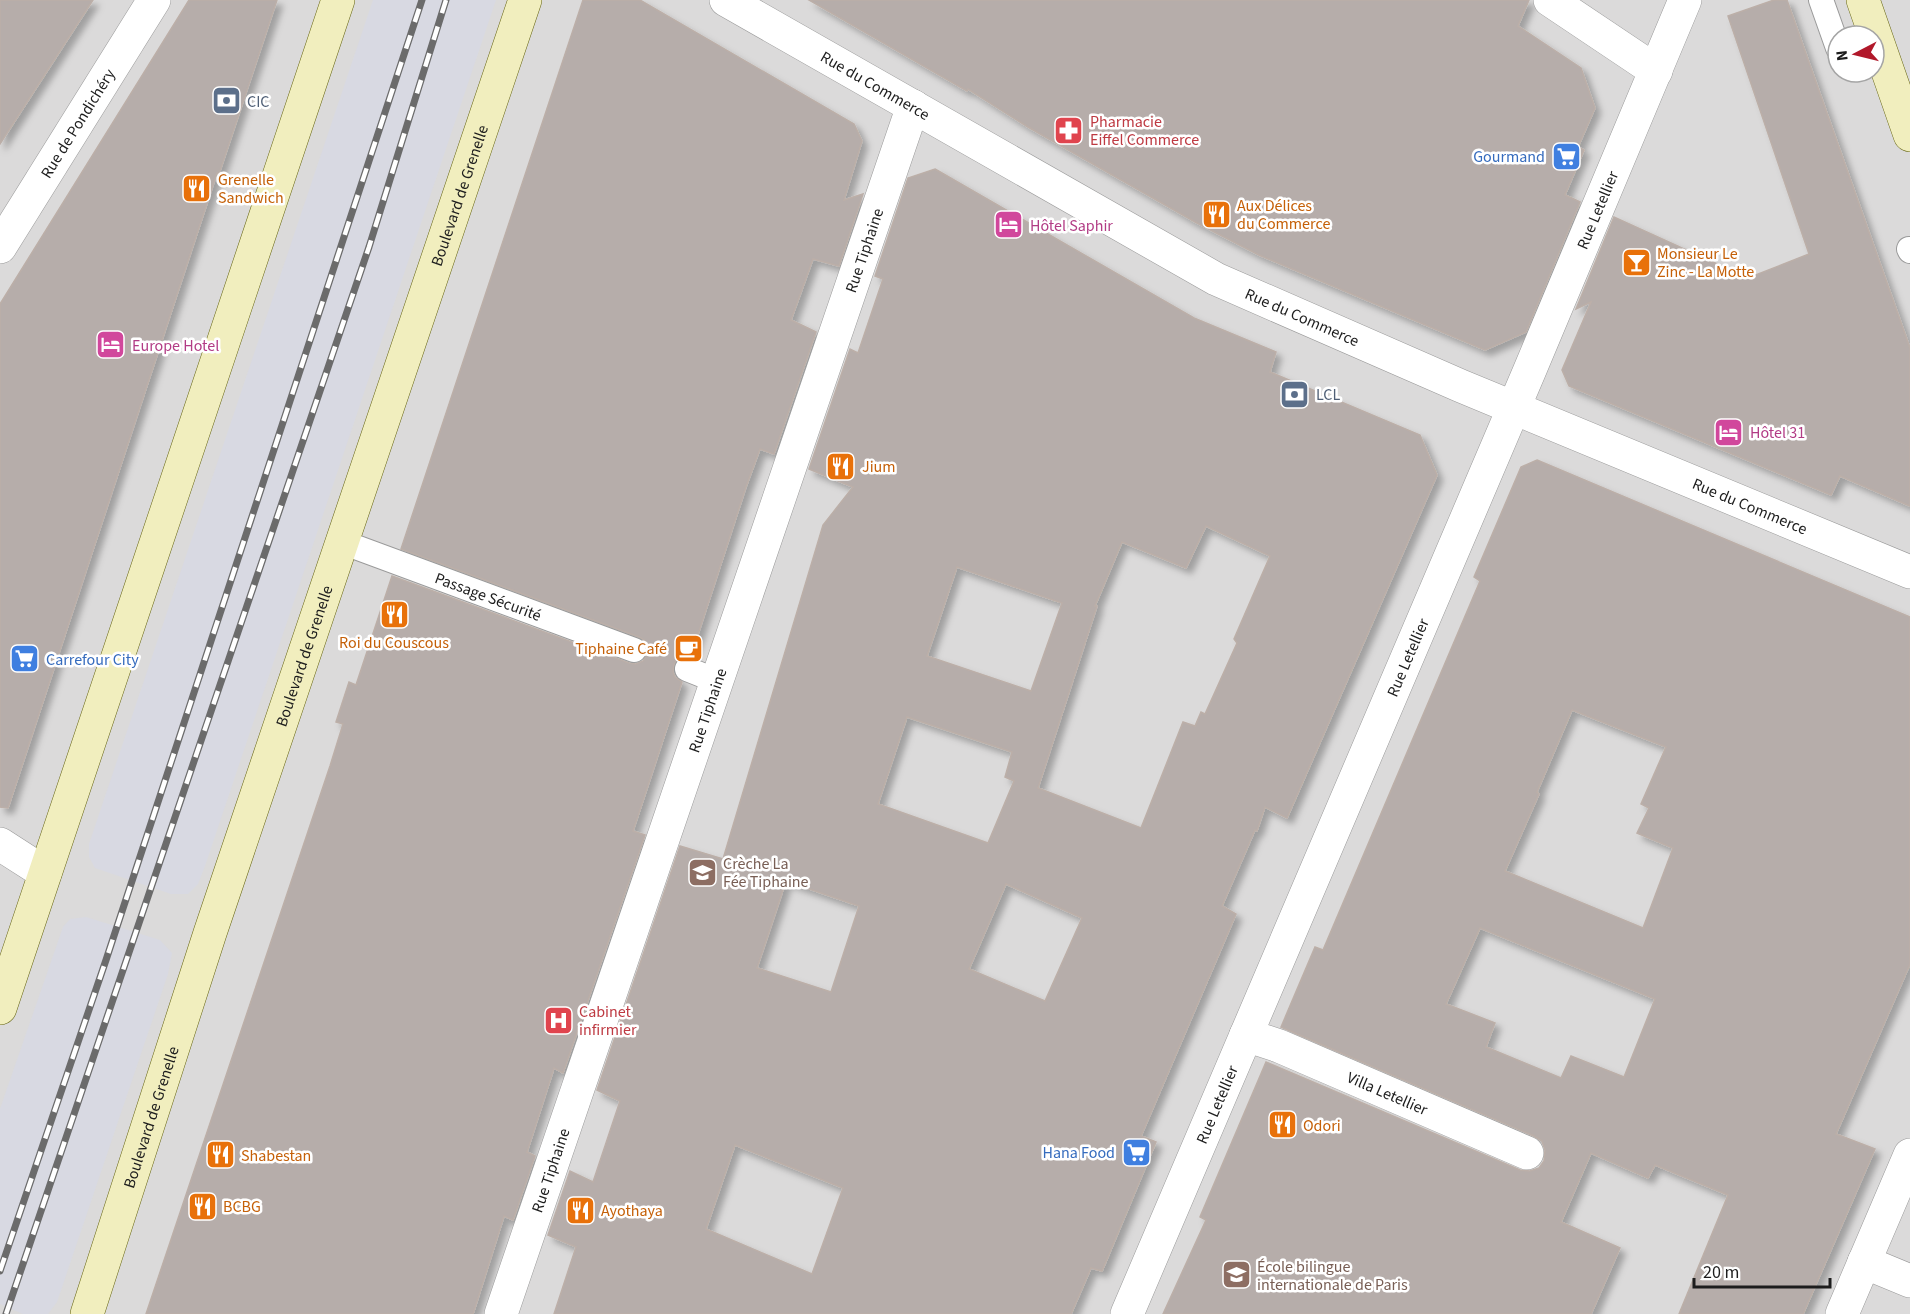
<svg xmlns="http://www.w3.org/2000/svg" width="1910" height="1314" viewBox="0 0 1910 1314" font-family="'Source Sans 3',sans-serif">
<defs>
<filter id="shadow"><feDropShadow dx="5.5" dy="5.5" stdDeviation="3" flood-color="#0004"/></filter>
</defs>
<rect width="100%" height="100%" fill="#ede9e4"/>
<path fill="#dbdada" fill-rule="evenodd" d="M0,0H1910V1314H0ZM1838,36H1874V72H1838Z"/>
<g fill="#d8d9e2">
<path d="M373,0H496L205,866L198,884L188,894H171L95,868L89,857V844Z"/>
<path d="M86,917L160,940L172,953L168,974L57,1302L48,1314H23L0,1304V1109L63,927L70,919Z"/>
</g>
<g fill="#b6adaa" stroke="#bcafa8" stroke-width="1.5" fill-rule="evenodd" filter="url(#shadow)">
<path d="M0,0H93L0,144Z"/>
<path d="M189,0H277L219,174L217,173L8,808L0,807V304Z"/>
<path d="M583,0H640L854,124L862,141L844,200L863,194L839,266L813,259L791,320L816,332L774,454L760,449L746,487L691,656L684,655L679,657L674,664L673,672L675,677L682,682L633,831L645,835L563,1073L554,1068L527,1152L535,1156L513,1220L504,1216L473,1314H146L330,766L343,724L336,722L349,682L356,685L392,576L629,663L636,664L643,661L647,654L648,648L645,641L639,637L401,549Z"/>
<path d="M809,0H1529L1518,26L1581,68L1595,108L1578,147L1584,150L1565,195L1580,202L1526,332L1485,350L1259,255L1197,223L1028,127L968,89L967,91Z"/>
<path d="M1774,0H1787L1910,348V506L1840,476L1831,495L1569,386L1562,370L1591,302L1576,309L1614,217L1748,278L1809,254L1728,16Z"/>
<path d="M935,169L1194,318L1276,352L1270,372L1420,435L1437,475L1287,818L1265,807L1257,831L1255,830L1222,906L1236,914L1141,1136L1156,1142L1102,1271L1091,1268L1071,1314H554L576,1247L548,1235L570,1171L593,1182L620,1101L597,1090L680,846L723,859L823,525L853,487L809,469L850,349L858,353L883,279L875,276L908,178ZM1206,526L1270,556L1234,639L1237,643L1205,714L1201,712L1195,726L1183,722L1141,828L1038,788L1097,606H1095L1122,542L1186,568ZM957,567L1062,603L1031,691L927,656ZM907,717L1012,752L1005,777L1014,781L988,843L878,804ZM786,881L859,906L831,992L757,968ZM1006,884L1082,918L1045,1001L969,969ZM735,1145L843,1188L812,1274L706,1229Z"/>
<path d="M1537,460L1910,617V964L1836,1134L1875,1149L1803,1314H1679L1728,1195L1655,1165L1648,1178L1591,1153L1561,1222L1620,1248L1591,1314H1163L1206,1220L1200,1217L1266,1062L1520,1170L1530,1171L1539,1168L1544,1161L1545,1150L1542,1141L1534,1136L1281,1027L1315,947L1323,950L1480,581L1474,577L1521,467ZM1572,710L1666,747L1641,804L1649,808L1637,833L1673,848L1643,928L1505,871L1539,794L1537,792ZM1480,928L1655,999L1624,1077L1571,1056L1561,1078L1486,1047L1495,1023L1446,1004Z"/>
</g>
<g fill="none" stroke-linecap="round" stroke-linejoin="round">
<defs>
<g id="lane">
<path d="M1821,0L1838,48"/>
<path d="M1909,249L1910,251"/>
<path id="s1" d="M342,542L634,650"/>
<path d="M687,669L717,681"/>
</g>
<g id="street">
<path id="s2" d="M726,0L1216,279L1461,386L1910,572"/>
<path d="M1550,0L1656,71"/>
<path id="s3" d="M0,247L154,0"/>
<path d="M0,844L45,873"/>
<path id="s4" d="M1246,1035L1279,1046L1527,1153"/>
<path d="M1864,1262L1910,1281"/>
<path id="s5" d="M501,1314L913,106"/>
<path id="s6" d="M1127,1314L1529,372L1685,0"/>
<path d="M1842,1314L1910,1155"/>
</g>
<g id="secondary">
<path d="M1863,0L1910,135"/>
<path d="M0,1008L338,0"/>
<path id="s7" d="M87,1314L210,933L525,0"/>
</g>
</defs>
<use href="#lane" stroke="#9a9a9a" stroke-width="26"/>
<use href="#street" stroke="#9a9a9a" stroke-width="34"/>
<use href="#secondary" stroke="#666512" stroke-width="34"/>
<use href="#lane" stroke="#fff" stroke-width="24"/>
<use href="#street" stroke="#fff" stroke-width="33"/>
<use href="#secondary" stroke="#f1eebe" stroke-width="33"/>
<defs>
<g id="rail">
<path d="M0,1271L106,960L422,0"/>
<path d="M6,1314L369,247L446,0"/>
</g>
</defs>
<use href="#rail" stroke="#6b6b6b" stroke-width="7"/>
<use href="#rail" stroke="#fff" stroke-width="4.5" stroke-dasharray="14" stroke-linecap="butt"/>
</g>
<defs>
<symbol id="bank-square" viewBox="-11 -11 22 22"><rect x="-9" y="-9" width="18" height="18" rx="4" fill="#5c6f8a" stroke="#fff"/><path d="M-6-4H6V4H-6ZM0-2.3a2.3 2.3 0 1 0 0 4.6a2.3 2.3 0 1 0 0-4.6Z" fill="#fff"/></symbol>
<symbol id="pharmacy-square" viewBox="-11 -11 22 22"><rect x="-9" y="-9" width="18" height="18" rx="4" fill="#e0444e" stroke="#fff"/><path d="M-2-6h4v4h4v4h-4v4h-4v-4h-4v-4h4Z" fill="#fff"/></symbol>
<symbol id="supermarket-square" viewBox="-11 -11 22 22"><rect x="-9" y="-9" width="18" height="18" rx="4" fill="#3f7fe0" stroke="#fff"/><path d="M-6-5.5h2.5l.6 2H6L4.5 2H-2.5L-4.4-4H-6ZM-1.5 3.2a1.3 1.3 0 1 0 .1 0ZM3 3.2a1.3 1.3 0 1 0 .1 0Z" fill="#fff"/></symbol>
<symbol id="restaurant-square" viewBox="-11 -11 22 22"><rect x="-9" y="-9" width="18" height="18" rx="4" fill="#e8710a" stroke="#fff"/><path d="M-5-6h1v4h1v-4h1v4h1v-4h1v5L-1.5 .5V6h-2V.5L-5-1ZM5-6V6H3V1.5H1.5Q1.5-4 5-6Z" fill="#fff"/></symbol>
<symbol id="hotel-square" viewBox="-11 -11 22 22"><rect x="-9" y="-9" width="18" height="18" rx="4" fill="#d1479c" stroke="#fff"/><path d="M-6-4.5h1.5V1H6V5H4.5V3h-9V5H-6ZM-4 0a1.8 1.8 0 1 1 3.6 0ZM.5 0V-2.5h3Q6-2.5 6 0Z" fill="#fff"/></symbol>
<symbol id="bar-square" viewBox="-11 -11 22 22"><rect x="-9" y="-9" width="18" height="18" rx="4" fill="#e8710a" stroke="#fff"/><path d="M-6-5H6L.8 .8V4.5H3.5V6h-7V4.5H-.8V.8Z" fill="#fff"/></symbol>
<symbol id="cafe-square" viewBox="-11 -11 22 22"><rect x="-9" y="-9" width="18" height="18" rx="4" fill="#e8710a" stroke="#fff"/><path d="M-5.5-4.5H6V0H3Q3 3.5 0 3.5H-2.5Q-5.5 3.5-5.5 0ZM3-3.2v2h1.7v-2ZM-6 4.5H4V6H-6Z" fill="#fff"/></symbol>
<symbol id="school-square" viewBox="-11 -11 22 22"><rect x="-9" y="-9" width="18" height="18" rx="4" fill="#8d6e63" stroke="#fff"/><path d="M0-5L7-2L0 1L-7-2ZM-4 1L0 2.5L4 1V4Q0 6-4 4Z" fill="#fff"/></symbol>
<symbol id="hospital-square" viewBox="-11 -11 22 22"><rect x="-9" y="-9" width="18" height="18" rx="4" fill="#e0444e" stroke="#fff"/><path d="M-5-5h3v3.5h4V-5h3V5h-3V1.5h-4V5h-3Z" fill="#fff"/></symbol>
</defs>
<g fill-rule="evenodd">
<use href="#bank-square" x="210" y="84" width="33" height="33"/>
<use href="#pharmacy-square" x="1052" y="114" width="33" height="33"/>
<use href="#supermarket-square" x="1550" y="140" width="33" height="33"/>
<use href="#restaurant-square" x="180" y="172" width="33" height="33"/>
<use href="#restaurant-square" x="1200" y="198" width="33" height="33"/>
<use href="#hotel-square" x="992" y="208" width="33" height="33"/>
<use href="#bar-square" x="1620" y="246" width="33" height="33"/>
<use href="#hotel-square" x="94" y="328" width="33" height="33"/>
<use href="#bank-square" x="1278" y="378" width="33" height="33"/>
<use href="#hotel-square" x="1712" y="416" width="33" height="33"/>
<use href="#restaurant-square" x="824" y="450" width="33" height="33"/>
<use href="#restaurant-square" x="378" y="598" width="33" height="33"/>
<use href="#cafe-square" x="672" y="632" width="33" height="33"/>
<use href="#supermarket-square" x="8" y="642" width="33" height="33"/>
<use href="#school-square" x="686" y="856" width="33" height="33"/>
<use href="#hospital-square" x="542" y="1004" width="33" height="33"/>
<use href="#restaurant-square" x="1266" y="1108" width="33" height="33"/>
<use href="#supermarket-square" x="1120" y="1136" width="33" height="33"/>
<use href="#restaurant-square" x="204" y="1138" width="33" height="33"/>
<use href="#restaurant-square" x="186" y="1190" width="33" height="33"/>
<use href="#restaurant-square" x="564" y="1194" width="33" height="33"/>
<use href="#school-square" x="1220" y="1258" width="33" height="33"/>
</g>
<g text-anchor="middle" stroke-width="5" stroke-linejoin="round" paint-order="stroke">
<g font-size="16" fill="#1d1d1d" stroke="#fff">
<text dy="6" stroke="none"><textPath href="#s2" startOffset="172">Rue du Commerce</textPath></text>
<text dy="6" stroke="none"><textPath href="#s3" startOffset="146">Rue de Pondichéry</textPath></text>
<text dy="6" stroke="none"><textPath href="#s7" startOffset="1179">Boulevard de Grenelle</textPath></text>
<text dy="6" stroke="none"><textPath href="#s6" startOffset="1200">Rue Letellier</textPath></text>
<text dy="6" stroke="none"><textPath href="#s5" startOffset="1124">Rue Tiphaine</textPath></text>
<text dy="6" stroke="none"><textPath href="#s2" startOffset="658">Rue du Commerce</textPath></text>
<text dy="6" stroke="none"><textPath href="#s2" startOffset="1144">Rue du Commerce</textPath></text>
<text dy="6" stroke="none"><textPath href="#s1" startOffset="156">Passage Sécurité</textPath></text>
<text dy="6" stroke="none"><textPath href="#s7" startOffset="693">Boulevard de Grenelle</textPath></text>
<text dy="6" stroke="none"><textPath href="#s6" startOffset="714">Rue Letellier</textPath></text>
<text dy="6" stroke="none"><textPath href="#s5" startOffset="638">Rue Tiphaine</textPath></text>
<text dy="6" stroke="none"><textPath href="#s4" startOffset="153">Villa Letellier</textPath></text>
<text dy="6" stroke="none"><textPath href="#s6" startOffset="228">Rue Letellier</textPath></text>
<text dy="6" stroke="none"><textPath href="#s7" startOffset="207">Boulevard de Grenelle</textPath></text>
<text dy="6" stroke="none"><textPath href="#s5" startOffset="152">Rue Tiphaine</textPath></text>
</g>
<g font-size="16" fill="#4e5e75" stroke="#fff" text-anchor="start">
<text x="247" y="107">CIC</text>
<text x="1316" y="400">LCL</text>
</g>
<g font-size="16" fill="#be3a42" stroke="#fff" text-anchor="start">
<text x="1090" y="127">Pharmacie<tspan x="1090" dy="18">Eiffel Commerce</tspan></text>
<text x="579" y="1017">Cabinet<tspan x="579" dy="18">infirmier</tspan></text>
</g>
<g font-size="16" fill="#366cbe" stroke="#fff" text-anchor="end">
<text x="1545" y="162">Gourmand</text>
<text x="46" y="665" text-anchor="start">Carrefour City</text>
<text x="1115" y="1158">Hana Food</text>
</g>
<g font-size="16" fill="#c56008" stroke="#fff" text-anchor="start">
<text x="218" y="185">Grenelle<tspan x="218" dy="18">Sandwich</tspan></text>
<text x="1237" y="211">Aux Délices<tspan x="1237" dy="18">du Commerce</tspan></text>
<text x="1657" y="259">Monsieur Le<tspan x="1657" dy="18">Zinc - La Motte</tspan></text>
<text x="862" y="472">Jium</text>
<text x="394" y="648" text-anchor="middle">Roi du Couscous</text>
<text x="667" y="654" text-anchor="end">Tiphaine Café</text>
<text x="1303" y="1131">Odori</text>
<text x="241" y="1161">Shabestan</text>
<text x="223" y="1212">BCBG</text>
<text x="601" y="1216">Ayothaya</text>
</g>
<g font-size="16" fill="#b23c85" stroke="#fff" text-anchor="start">
<text x="1030" y="231">Hôtel Saphir</text>
<text x="132" y="351">Europe Hotel</text>
<text x="1750" y="438">Hôtel 31</text>
</g>
<g font-size="16" fill="#785e54" stroke="#fff" text-anchor="start">
<text x="723" y="869">Crèche La<tspan x="723" dy="18">Fée Tiphaine</tspan></text>
<text x="1257" y="1272">École bilingue<tspan x="1257" dy="18">internationale de Paris</tspan></text>
</g>
</g>
<g transform="translate(1856 54) rotate(263)"><circle r="28" fill="#ffffff" stroke="#a5a5a5" stroke-width="1.5"/>
<path d="M0-4.5L10 22L0 15L-10 22Z" fill="#b1182a"/>
<text y="-9" font-size="16" font-weight="bold" text-anchor="middle" fill="#1d1d1d">N</text>
</g>
<path d="M1694 1278v9h136v-9" fill="none" stroke="#1d1d1d" stroke-width="3"/>
<text x="1703" y="1278" font-size="18" fill="#1d1d1d" stroke="#ffffff" stroke-width="4.5" paint-order="stroke">20 m</text>
</svg>
